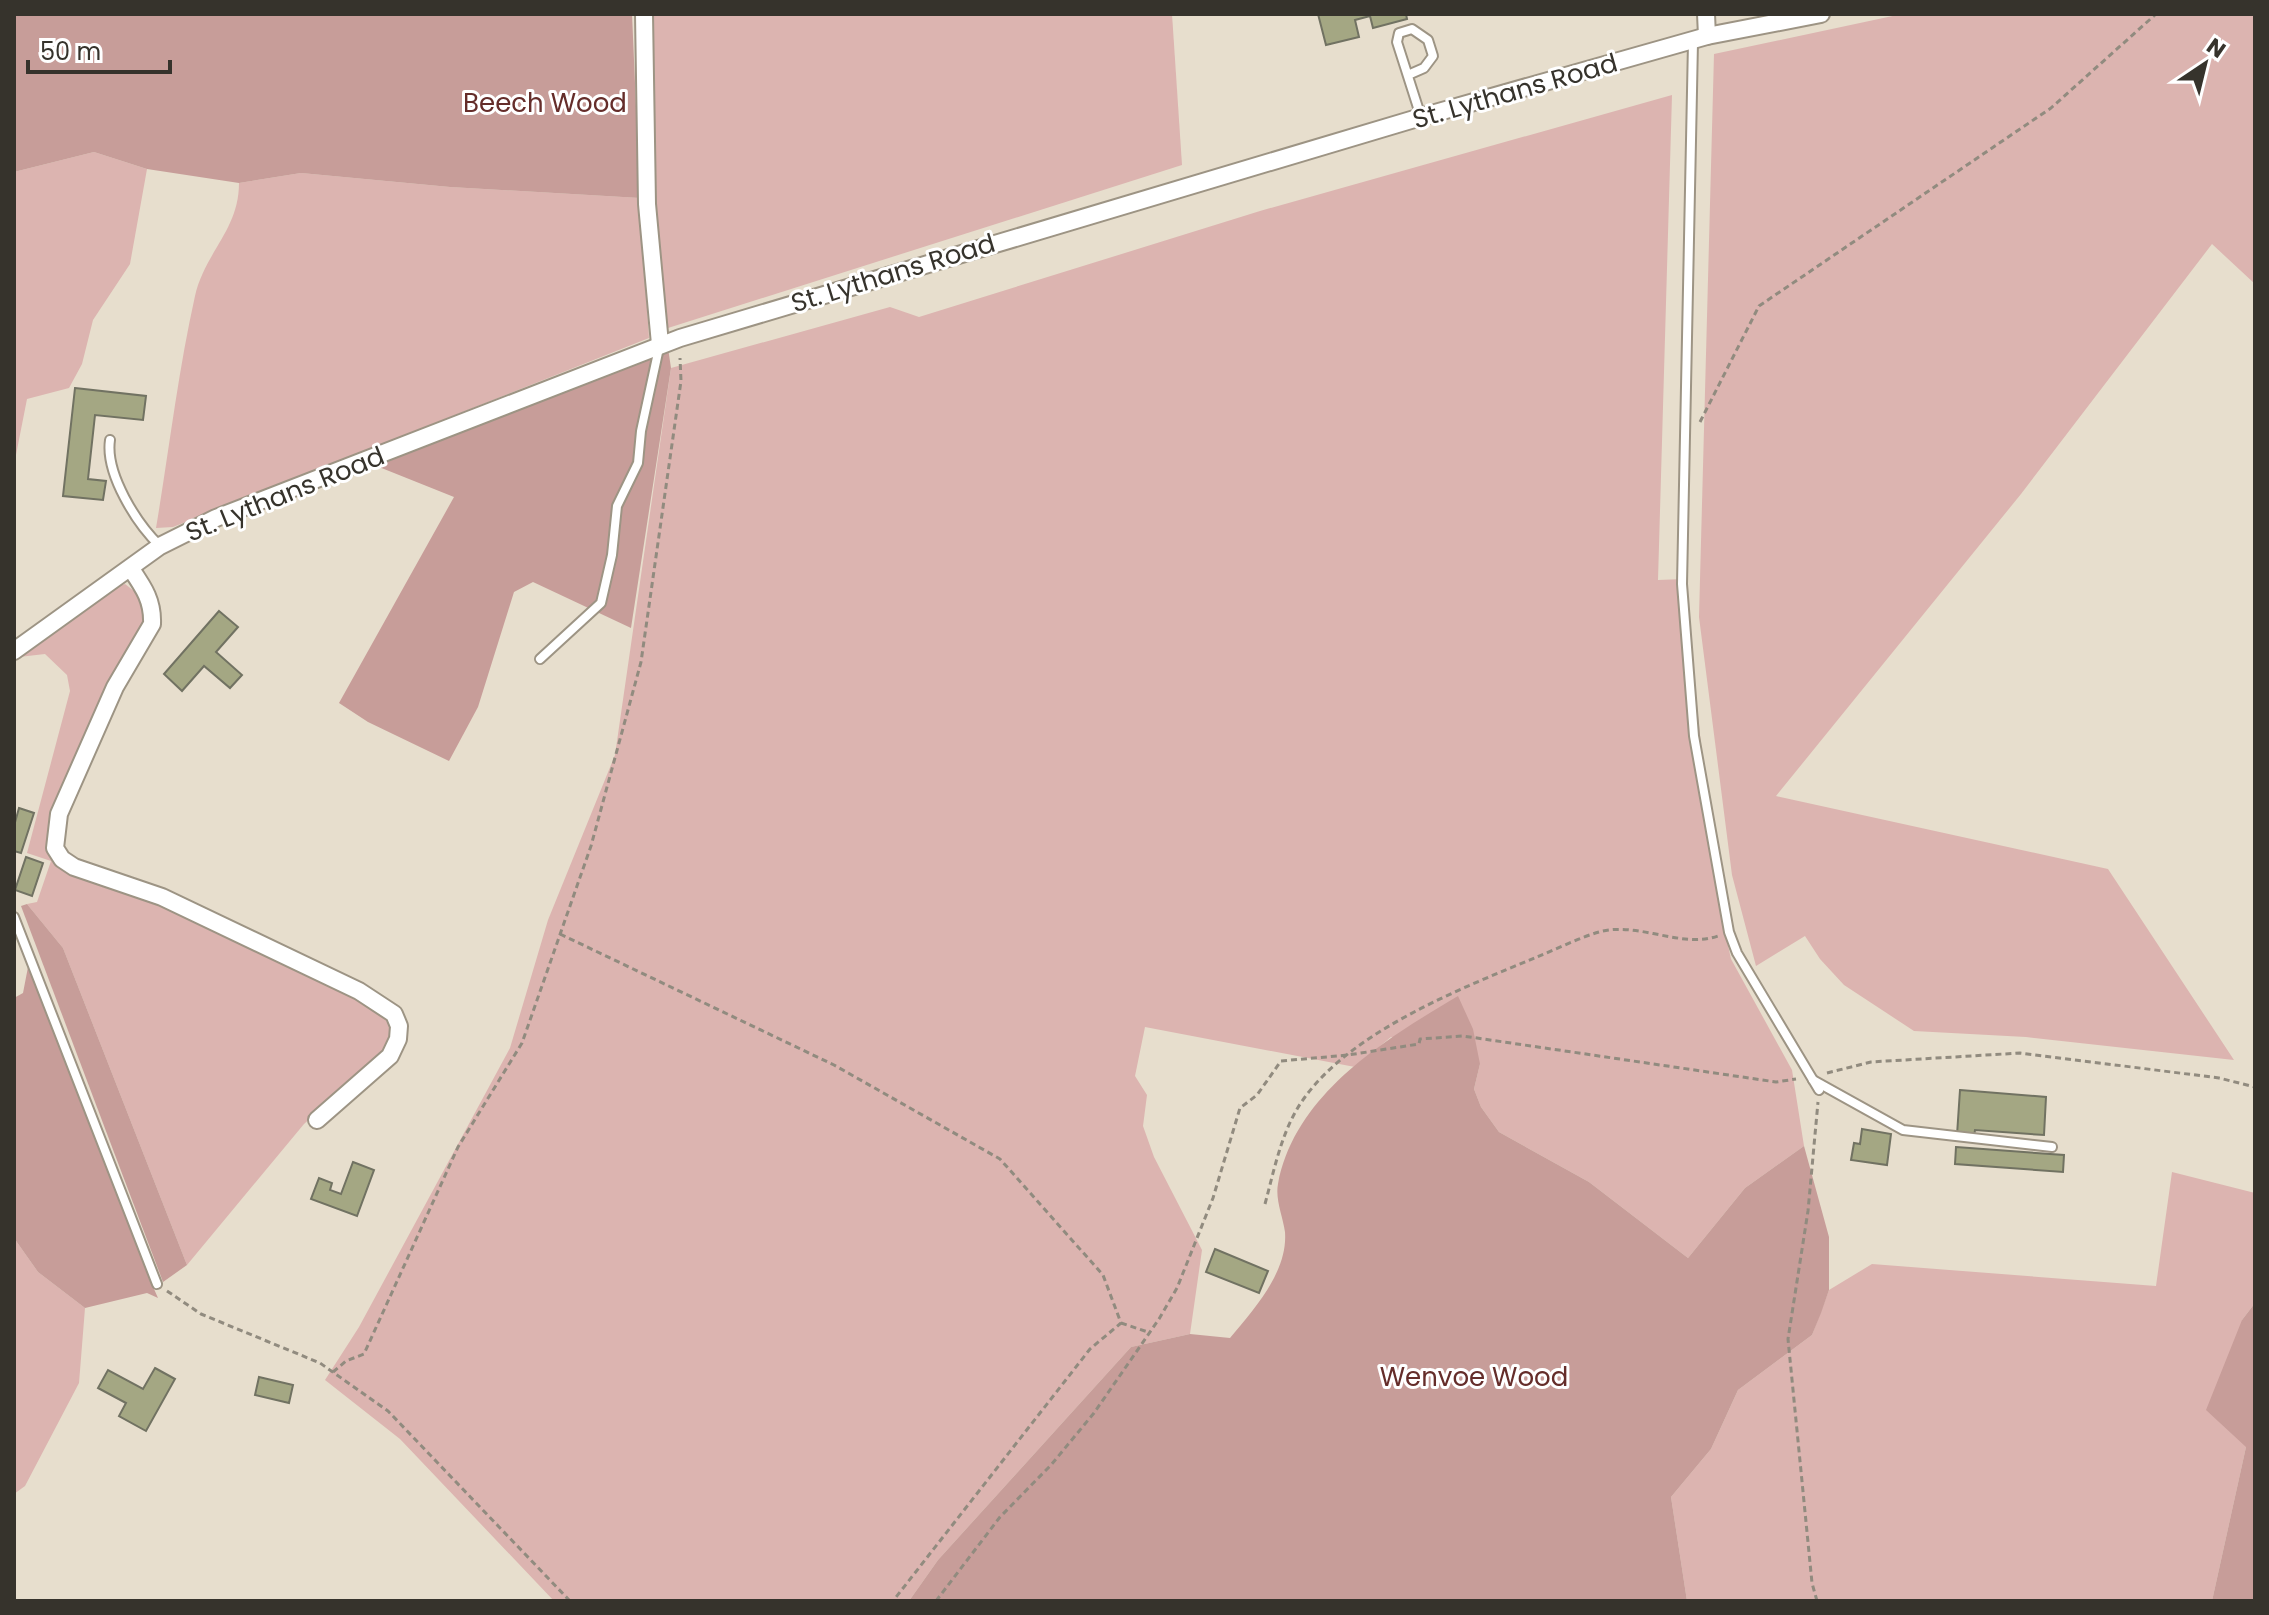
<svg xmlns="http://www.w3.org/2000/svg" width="2269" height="1615" viewBox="0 0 2269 1615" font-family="Poppins,sans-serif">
<rect width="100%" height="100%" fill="#e7decd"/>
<g fill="#dcb4b0">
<path d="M648,14H1172L1182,165L668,328L657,253Z"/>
<path d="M1902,14H2255V284L2212,244L2021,494L1776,796L2108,869L2234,1060L2026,1037L1914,1031L1844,985L1820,959L1805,936L1756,966L1732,875L1699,617L1714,54Z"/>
<path d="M1672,95L1658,580L1684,579L1716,890L1731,959L1792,1070L1804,1146L1745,1188L1688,1258L1589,1182L1499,1132L1481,1107L1474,1089L1480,1064L1391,1037L1355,1067L1145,1027L1135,1076L1147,1095L1143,1126L1154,1157L1202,1250L1190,1334L1131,1347L938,1560L909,1601H554L400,1439L325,1380L359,1327L510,1048L548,920L615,755L671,368L890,307L919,317L1260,211Z"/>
<path d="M94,152L147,169L130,264L93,320L82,364L69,388L27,399L14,465V172Z"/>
<path d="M301,173L450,187L640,198L649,338L173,527L156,528C169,451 178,372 195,296C205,252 239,230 239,183Z"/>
<path d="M125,584L147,601L148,620L50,842L51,860L73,872L141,892L382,1007L392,1023L391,1045L304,1124L187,1265L63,948L27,904L37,902L51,861L27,853L70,691L67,675L45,654L19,657L114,588Z"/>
<path d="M2172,1172L2255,1193V1303L2242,1320L2246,1447L2212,1601H1687L1671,1497L1711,1449L1738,1390L1812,1335L1829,1290L1872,1264L2156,1286Z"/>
<path d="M14,1238L38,1272L85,1308L79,1383L25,1486L14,1494Z"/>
</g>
<g fill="#c79d99">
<path d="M14,14H632L640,198L450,187L301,173L239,183L147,169L94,152L14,172Z"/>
<path d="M668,348L671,368L631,628L533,582L514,592L478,707L449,761L368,722L339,703L454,497L374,465Z"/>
<path d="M27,904L63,948L187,1265L163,1282L21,906Z"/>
<path d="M28,967L154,1289L158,1298L147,1293L85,1308L38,1272L14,1238V998L23,993Z"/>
<path d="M1458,996L1473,1029L1480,1064L1474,1089L1481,1107L1499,1132L1589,1182L1688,1258L1745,1188L1804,1146L1829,1237V1290L1821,1313L1812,1335L1738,1390L1711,1449L1671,1497L1687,1601H909L938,1560L1131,1347L1190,1334L1230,1338C1254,1309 1288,1272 1285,1232C1283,1217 1275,1199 1278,1184C1295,1093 1386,1039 1458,996Z"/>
<path d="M2255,1303V1601H2212L2246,1447L2206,1410L2242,1320Z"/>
</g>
<g fill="#a4a783" stroke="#717262" stroke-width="2">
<path d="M1318,14H1406L1407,19L1373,28L1370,16L1355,20L1359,37L1326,45Z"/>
<path d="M75,388L146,396L143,420L95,415L88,479L106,481L103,500L63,496Z"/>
<path d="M219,611L238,627L216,652L242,675L230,688L204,666L182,691L164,674Z"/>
<path d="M19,808L34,813L21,853L14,851V826Z"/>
<path d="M26,857L43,863L32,896L15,890Z"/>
<path d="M1960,1090L2046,1097L2044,1135L1975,1130L1974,1136L1957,1135Z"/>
<path d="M1862,1129L1891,1134L1887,1165L1851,1160L1854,1143L1860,1144Z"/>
<path d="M1956,1147L2064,1155L2063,1172L1955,1164Z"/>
<path d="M353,1162L374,1170L357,1216L311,1199L319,1178L332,1183L330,1190L341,1194Z"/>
<path d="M1215,1249L1268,1271L1259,1293L1206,1272Z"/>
<path d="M155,1368L175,1379L146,1431L119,1416L126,1403L98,1388L108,1370L143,1389Z"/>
<path d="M259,1377L293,1385L289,1403L255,1395Z"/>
</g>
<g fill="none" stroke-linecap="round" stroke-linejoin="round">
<defs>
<g id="service">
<path d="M1693,42L1682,584L1694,736L1729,932L1737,953L1819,1090"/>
<path d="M1408,75L1424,68L1433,56L1428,40L1412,29L1399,33L1397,42L1421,117"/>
<path d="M110,440C105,474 137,524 160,546"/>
<path d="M540,659L601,603L612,555L617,506L638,463L641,431L659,348"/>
<path d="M14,917L157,1284"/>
<path d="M1813,1080L1903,1130L2052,1147"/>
</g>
<g id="minor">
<path d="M644,14L647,204L660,344"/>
<path d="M1706,14L1707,36"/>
<path d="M131,569C144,588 153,601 152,624L115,687L59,814L55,848L62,859L74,867L162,897L359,991L394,1014L399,1026L398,1039L390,1056L317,1120"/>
<path d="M14,651L160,546L216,518L680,338L1421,117L1707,36L1821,14"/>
</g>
</defs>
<use href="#service" stroke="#9d9484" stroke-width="12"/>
<use href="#minor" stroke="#9d9484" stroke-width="20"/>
<g stroke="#918b7f" stroke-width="3" stroke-dasharray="6 4" stroke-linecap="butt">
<path d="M1700,422L1759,306L2051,108L2156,14"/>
<path d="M560,934L834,1065L1000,1159L1103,1275L1121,1323L1090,1349L893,1601"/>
<path d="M1827,1073L1871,1062L2020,1053L2219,1078L2255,1087"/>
<path d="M1265,1204C1275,1167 1282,1128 1305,1097C1354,1030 1462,988 1537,957C1557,949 1578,938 1599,932C1638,921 1681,949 1718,936"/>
<path d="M167,1291L201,1314L320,1363L388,1411L570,1601"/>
<path d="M1121,1323L1148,1332"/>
<path d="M333,1372L346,1361L364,1354L458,1147L522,1043L591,846L641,662L681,381L680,358"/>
<path d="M936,1601L1000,1517L1051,1465L1094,1413L1159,1319L1177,1288L1213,1198L1240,1108L1257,1095L1281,1061L1348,1055L1419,1044L1420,1039L1463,1036L1776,1082L1796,1079"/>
<path d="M1817,1601L1812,1583L1788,1339L1808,1211L1818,1102"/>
</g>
<use href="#service" stroke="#fff" stroke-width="8"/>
<use href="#minor" stroke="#fff" stroke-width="16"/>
</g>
<g text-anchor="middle" stroke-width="6" stroke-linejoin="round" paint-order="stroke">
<g font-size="26" fill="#36332c" stroke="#fff">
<text transform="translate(1515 91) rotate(-16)" y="9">St. Lythans Road</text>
<text transform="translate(893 273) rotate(-17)" y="9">St. Lythans Road</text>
<text transform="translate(285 494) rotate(-22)" y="9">St. Lythans Road</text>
</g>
<g font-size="26" fill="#652d2a" stroke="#fff">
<text x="545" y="112">Beech Wood</text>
<text x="1474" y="1386">Wenvoe Wood</text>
</g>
</g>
<rect width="2269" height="1615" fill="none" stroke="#36332c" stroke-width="32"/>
<g transform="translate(2205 64) rotate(35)" stroke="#ffffff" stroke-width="6" paint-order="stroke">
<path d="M0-6L14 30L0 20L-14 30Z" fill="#36332c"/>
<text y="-12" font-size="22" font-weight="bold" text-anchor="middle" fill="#36332c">N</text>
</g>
<path d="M28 60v12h142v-12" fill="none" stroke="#36332c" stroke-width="4"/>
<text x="40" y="60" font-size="24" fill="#36332c" stroke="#ffffff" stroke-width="6" paint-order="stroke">50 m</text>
</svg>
